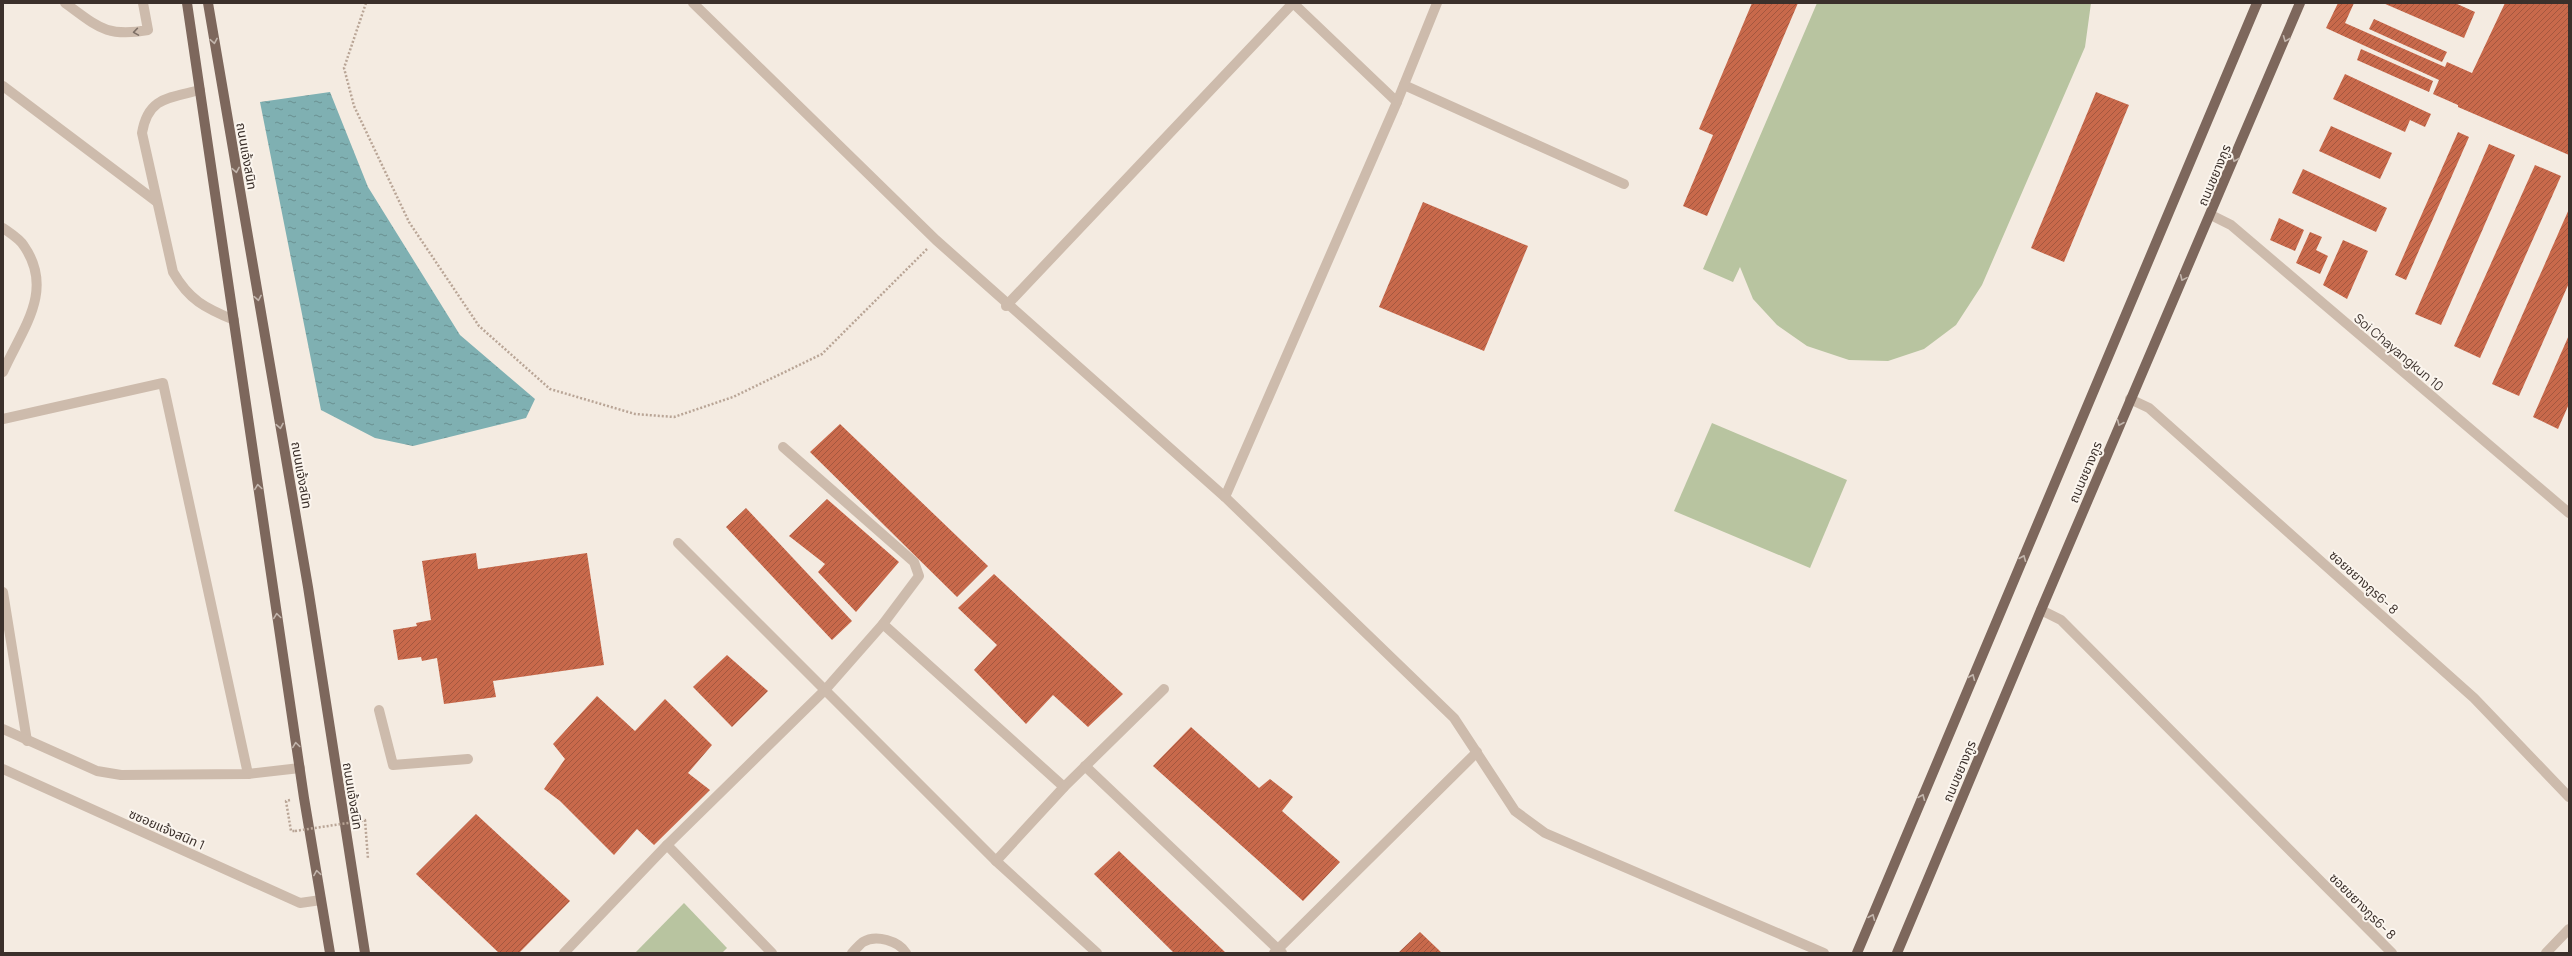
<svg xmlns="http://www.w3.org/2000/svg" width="2572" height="956" viewBox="0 0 2572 956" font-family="Manrope,'Noto Sans Thai',sans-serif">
<defs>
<pattern id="water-ripples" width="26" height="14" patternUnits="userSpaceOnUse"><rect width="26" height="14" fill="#7fb0b2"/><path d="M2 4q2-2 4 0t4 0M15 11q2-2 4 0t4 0" fill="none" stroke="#699091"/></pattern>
<pattern id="building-hatch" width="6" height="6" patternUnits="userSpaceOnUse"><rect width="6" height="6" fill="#c8694b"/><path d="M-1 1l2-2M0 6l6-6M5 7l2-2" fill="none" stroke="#a4573f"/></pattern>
</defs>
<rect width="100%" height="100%" fill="#f4ebe1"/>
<g fill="#b8c4a0">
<path d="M1817,3H2091L2085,47L1982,285L1956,325L1924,349L1888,361L1849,360L1807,346L1777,325L1753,299L1740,267L1733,282L1703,269Z"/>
<path d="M1712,423L1847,480L1810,568L1674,511Z"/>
<path d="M684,903L727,948L722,953H635Z"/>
</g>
<path fill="url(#water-ripples)" d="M330,92L368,187L460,335L535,399L526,418L413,446L375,438L321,410L260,102Z"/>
<g fill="url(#building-hatch)">
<path d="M1752,3H1798L1707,216L1683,206L1713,135L1699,129Z"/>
<path d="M2338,3H2354L2345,23L2445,67L2447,62L2472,73L2505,3H2569V155L2458,107V105L2433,94L2439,80L2326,28Z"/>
<path d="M2383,3H2455L2475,12L2464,38Z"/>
<path d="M2374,19L2447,52L2442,62L2369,29Z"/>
<path d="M2361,49L2433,81L2429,92L2357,60Z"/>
<path d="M2345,74L2431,114L2425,127L2410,120L2405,132L2333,99Z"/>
<path d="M2096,92L2129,105L2064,262L2031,248Z"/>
<path d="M2331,126L2392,153L2380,179L2319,151Z"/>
<path d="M2458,132L2469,137L2406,280L2395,275Z"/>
<path d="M2489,144L2515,155L2441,325L2415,314Z"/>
<path d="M2535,165L2561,176L2480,358L2454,346Z"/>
<path d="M2303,169L2387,208L2376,232L2292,193Z"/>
<path d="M1423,202L1528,246L1484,351L1379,307Z"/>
<path d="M2569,209V283L2519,396L2492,384Z"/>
<path d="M2279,218L2304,230L2295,251L2270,240Z"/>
<path d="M2310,232L2322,237L2316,250L2328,256L2320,274L2296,263Z"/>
<path d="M2343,240L2368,251L2347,299L2323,285Z"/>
<path d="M2569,335V404L2558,429L2533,417Z"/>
<path d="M840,424L988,566L957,597L810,452Z"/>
<path d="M827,499L899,562L856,612L818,572L825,564L789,536Z"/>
<path d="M746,508L852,621L832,640L726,527Z"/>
<path d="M476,553L478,569L587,553L604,665L493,681L496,697L444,704L437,658L422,661L421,657L398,660L393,630L417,626L416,623L431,620L422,561Z"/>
<path d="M994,574L1123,694L1088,727L1053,695L1026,724L974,670L997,645L958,608Z"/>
<path d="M727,655L768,691L732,727L693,687Z"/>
<path d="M597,696L635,731L665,699L712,745L688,773L710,790L654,845L637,829L614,855L560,801L544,789L565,759L553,744Z"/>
<path d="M1191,727L1259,788L1270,779L1293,797L1282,811L1340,862L1303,901L1153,766Z"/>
<path d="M476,814L570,901L519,953H499L416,874Z"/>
<path d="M1119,851L1226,953H1174L1094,874Z"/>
<path d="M1420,932L1442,953H1398Z"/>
</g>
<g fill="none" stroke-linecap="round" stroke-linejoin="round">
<g stroke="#b9a596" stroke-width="2.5" stroke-dasharray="2 2" stroke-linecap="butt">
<path d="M366,3L344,68L354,106L409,222L479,326L550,389L635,414L674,417L733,397L822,354L927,249"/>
<path d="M290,800L286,801L291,831H295"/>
<path d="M361,821L365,820L368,859"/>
</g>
<g stroke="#cdbbac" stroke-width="10">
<path d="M65,3C97,26 106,38 148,30L143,3"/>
<path d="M693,3L936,240L1225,497L1454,718L1515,811L1545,833L1824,953"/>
<path d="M1293,3L1397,102"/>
<path d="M1404,85L1624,184"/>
<path d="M3,86L157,202"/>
<path d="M200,90C169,98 148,97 142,133L173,272C189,300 205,308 234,320"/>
<path d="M3,228C10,233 20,239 24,246C55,291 22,329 3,372"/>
<path d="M1006,306L1293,3"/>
<path d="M3,419L163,383L248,774"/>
<path d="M783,447L914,562L919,576L883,624"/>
<path d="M1225,497L1397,102L1437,3"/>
<path d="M678,543L996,861L1097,953"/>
<path d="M3,592L27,741"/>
<path d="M379,710L393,765L468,759"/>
<path d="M3,729L97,771L121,775L248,774L300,768"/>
<path d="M1085,766L1282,953"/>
<path d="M667,845L772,953"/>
<path d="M996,861L1064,787L1164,689"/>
<path d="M564,953L667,845L825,690L883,624L1064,787"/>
<path d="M852,953C855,950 859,945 863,942C876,934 899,941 906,953"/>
<path d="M1274,953L1477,752"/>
</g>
<g stroke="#cdbbac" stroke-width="10">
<path d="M2211,215L2231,225L2569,513"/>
<path d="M2130,399L2149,408L2474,698L2569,797"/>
<path d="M2041,610L2061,620L2392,953"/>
<path d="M2546,953L2569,929"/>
</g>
<path stroke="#cdbbac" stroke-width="10" d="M3,769L300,903L321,900"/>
<g stroke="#7d675c" stroke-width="10">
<path d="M187,3L304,798L330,953"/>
<path d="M208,3L308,587L365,953"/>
<path d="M1857,953L2257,3"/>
<path d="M1897,953L2041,610L2300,3"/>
</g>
<path stroke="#b9a596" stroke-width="2.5" stroke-dasharray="2 2" stroke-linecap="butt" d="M295,831L361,821"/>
</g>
<defs><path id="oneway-chevron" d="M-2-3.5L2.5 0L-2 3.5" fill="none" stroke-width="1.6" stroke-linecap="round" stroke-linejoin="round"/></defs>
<use stroke="#7d6f65" href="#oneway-chevron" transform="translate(136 32) rotate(171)"/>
<g stroke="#c2b5ac">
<use href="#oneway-chevron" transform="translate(2286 39) rotate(112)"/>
<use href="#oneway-chevron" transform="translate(214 41) rotate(80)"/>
<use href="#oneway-chevron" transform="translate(2235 159) rotate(113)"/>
<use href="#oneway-chevron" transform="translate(236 170) rotate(80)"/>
<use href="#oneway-chevron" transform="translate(2183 278) rotate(114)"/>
<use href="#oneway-chevron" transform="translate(258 298) rotate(80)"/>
<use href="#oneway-chevron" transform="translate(2120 423) rotate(113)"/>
<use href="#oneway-chevron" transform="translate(280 426) rotate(80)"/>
<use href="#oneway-chevron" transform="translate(258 487) rotate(-98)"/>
<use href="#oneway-chevron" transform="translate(2023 558) rotate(-67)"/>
<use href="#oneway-chevron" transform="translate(277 616) rotate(-98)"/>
<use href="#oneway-chevron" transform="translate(1972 677) rotate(-67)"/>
<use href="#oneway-chevron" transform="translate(296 745) rotate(-98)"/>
<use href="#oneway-chevron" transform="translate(1922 797) rotate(-67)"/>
<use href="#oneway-chevron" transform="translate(317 873) rotate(-99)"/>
<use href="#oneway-chevron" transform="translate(1872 917) rotate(-67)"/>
</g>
<g text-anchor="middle" stroke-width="4" stroke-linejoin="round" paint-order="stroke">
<g font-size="13" fill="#3b302b" stroke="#fbf5ee">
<text transform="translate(247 156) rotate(80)" y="5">ถนนแจ้งสนิท</text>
<text transform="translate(2214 175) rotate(-67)" y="5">ถนนชยางกูร</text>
<text transform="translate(2399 352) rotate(40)" y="5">Soi Chayangkun 10</text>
<text transform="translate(2085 472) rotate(-67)" y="5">ถนนชยางกูร</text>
<text transform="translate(302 475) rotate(80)" y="5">ถนนแจ้งสนิท</text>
<text transform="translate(2364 582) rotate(42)" y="5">ซอยชยางกูร6- 8</text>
<text transform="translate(1959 771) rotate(-67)" y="5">ถนนชยางกูร</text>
<text transform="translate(353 796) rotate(81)" y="5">ถนนแจ้งสนิท</text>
<text transform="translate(167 829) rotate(24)" y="5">ซซอยแจ้งสนิท 1</text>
<text transform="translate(2363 906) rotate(45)" y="5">ซอยชยางกูร6- 8</text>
</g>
</g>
<rect width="2572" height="956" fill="none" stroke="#3b302b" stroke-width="8"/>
</svg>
